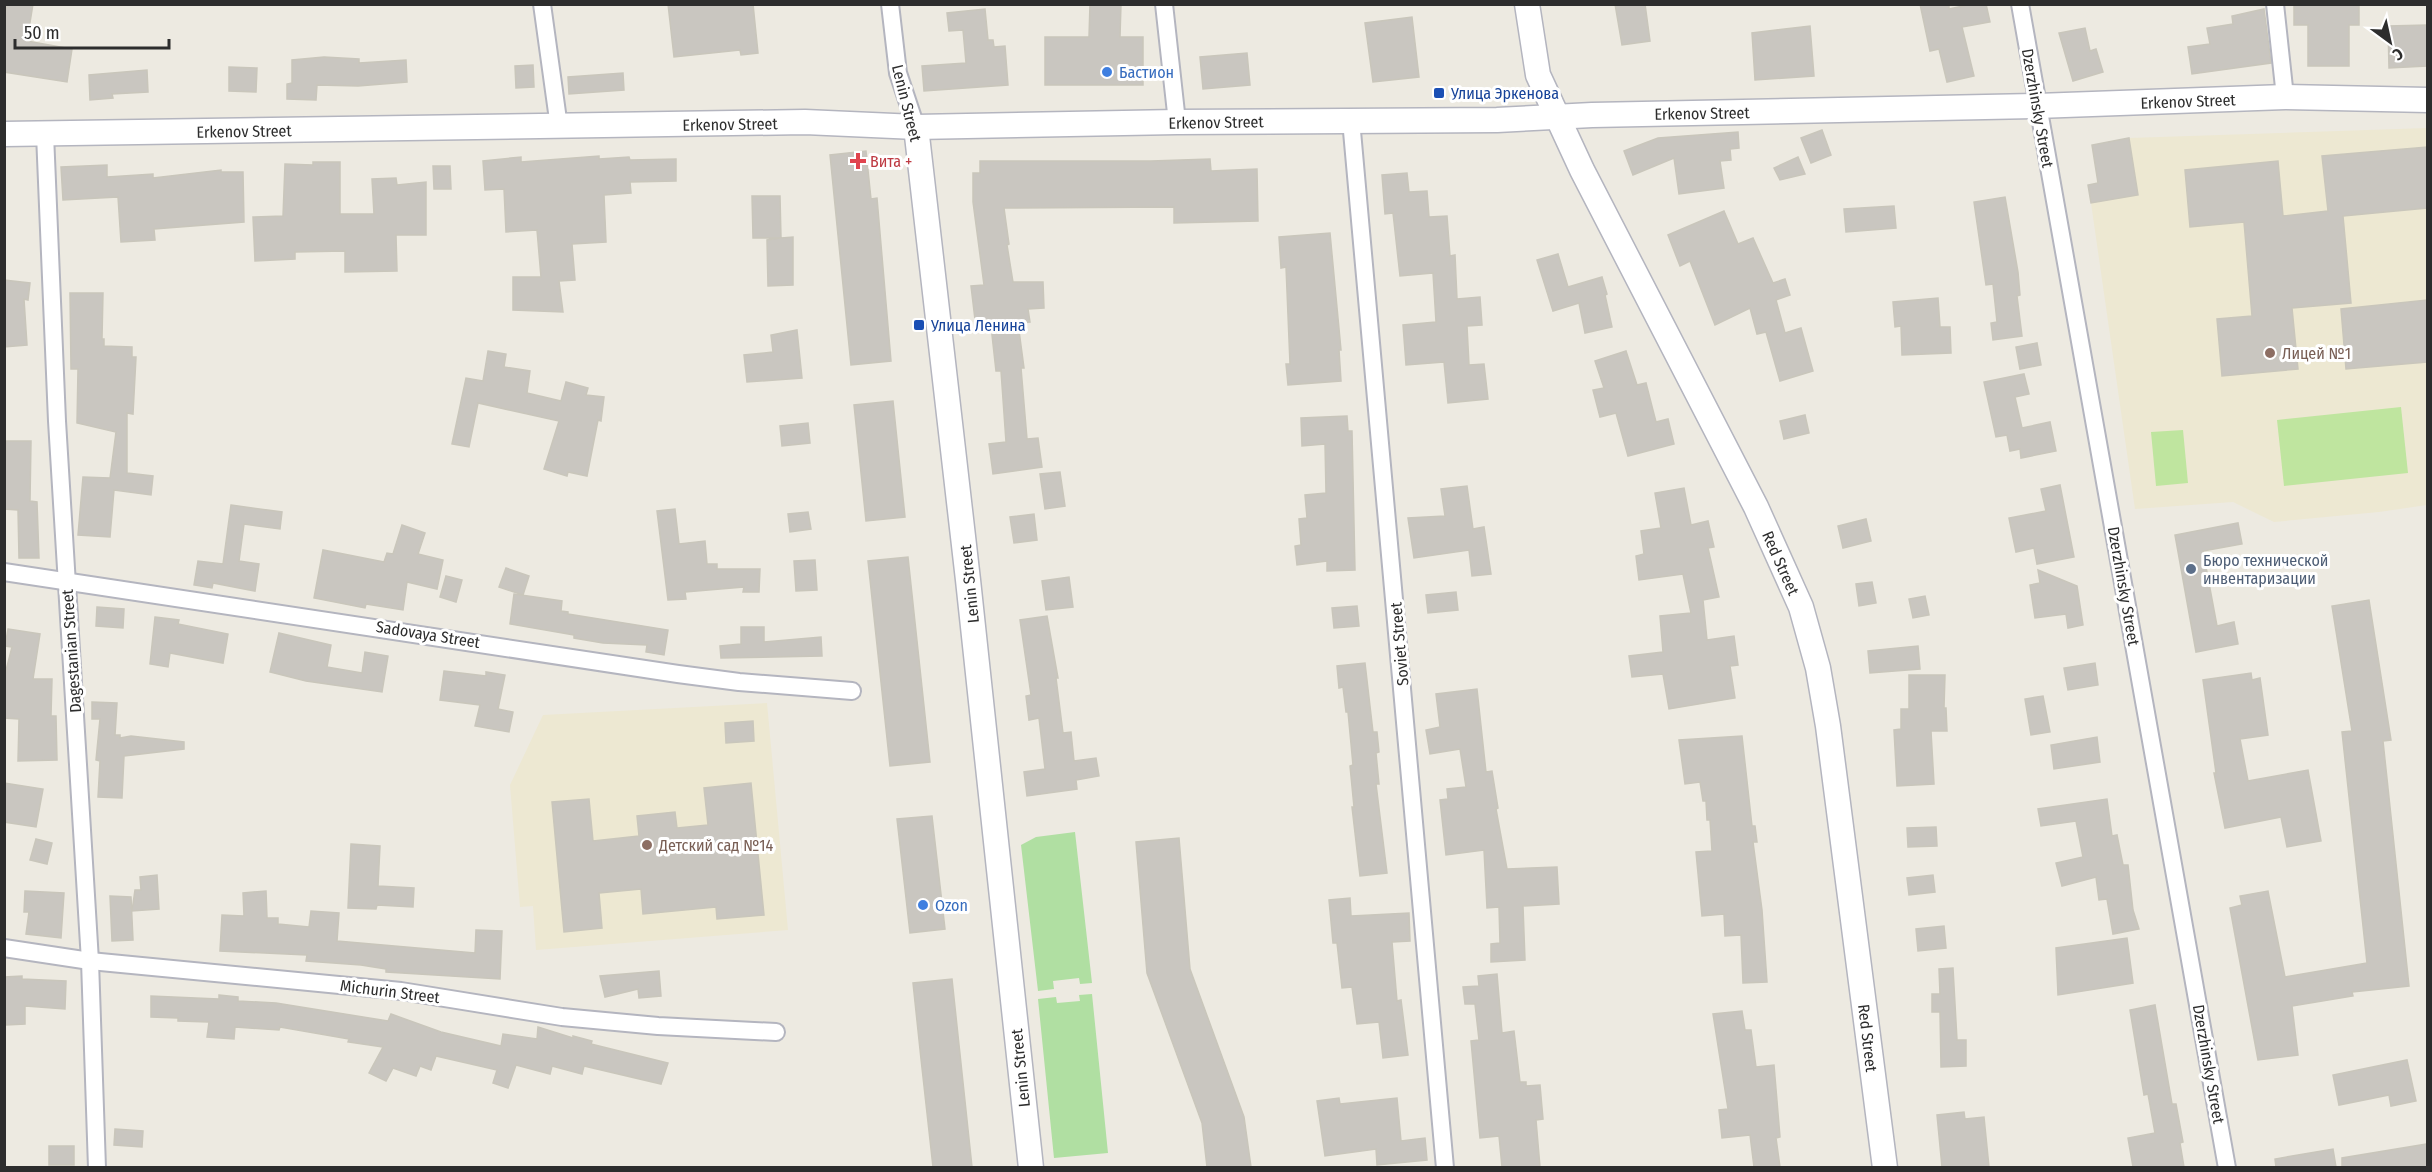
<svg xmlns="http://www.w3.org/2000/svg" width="2432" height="1172" viewBox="0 0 2432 1172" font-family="'Fira Sans Condensed',sans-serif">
<rect width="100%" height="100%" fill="#edeae1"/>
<g fill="#ede8d2">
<path d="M2427,128V505L2379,512L2274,522L2233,502L2135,509L2091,203L2138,194L2129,138Z"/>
<path d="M767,703L788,930L536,950L533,906L520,907L510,785L543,715Z"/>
</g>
<g fill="#b0dfa2">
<path d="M1075,832L1092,983L1080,984L1079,978L1053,981L1054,989L1038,991L1021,845L1036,837Z"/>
<path d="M1092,994L1108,1153L1054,1158L1038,999L1056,997L1057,1003L1080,1001L1079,995Z"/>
</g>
<g fill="#bfe59f">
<path d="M2401,407L2408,473L2284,486L2277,420Z"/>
<path d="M2183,430L2188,483L2156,486L2151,432Z"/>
</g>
<g fill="#c9c6c0" stroke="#c9c6bb" stroke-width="1.5">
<path d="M7,4H33L27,41L72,49L67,82L4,72V17Z"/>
<path d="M668,4H753L758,53L741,55L740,50L674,57Z"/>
<path d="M1090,4H1121L1120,37H1143V85H1045V37H1089Z"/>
<path d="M1615,4H1645L1650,41L1622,45Z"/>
<path d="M1920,4H1949V9L1972,4H1986L1990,22L1962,27L1974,76L1947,82L1939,49L1930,51Z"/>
<path d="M2359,4V25H2349V66H2308V25H2294V5Z"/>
<path d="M985,9L988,40H993L994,47L1005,46L1008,85L924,91L922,66L966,63L963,30L949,31L947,13Z"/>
<path d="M2264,9L2271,63L2192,74L2188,47L2210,44L2207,28L2233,24L2232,16Z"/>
<path d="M1412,17L1419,77L1373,82L1365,23Z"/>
<path d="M2427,25V66L2389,68L2388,26Z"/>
<path d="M1810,26L1814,76L1755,80L1752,33Z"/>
<path d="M2085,28L2090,51L2096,49L2103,72L2073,81L2059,33Z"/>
<path d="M1247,53L1250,85L1203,89L1200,57Z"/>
<path d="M324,57L359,59V63L406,60L407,82L358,86L317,85L316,100L287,99V84L292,83V60Z"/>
<path d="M533,65L534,87L516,88L515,66Z"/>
<path d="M229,67L257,68L256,92L229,91Z"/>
<path d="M147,70L148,92L112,94L113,98L90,100L89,75Z"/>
<path d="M623,73L624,90L569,94L568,77Z"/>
<path d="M1822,130L1831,155L1811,163L1801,138Z"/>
<path d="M1738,132L1739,148L1730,149L1731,160L1720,161L1724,188L1679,194L1674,158L1633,175L1624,151L1658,138Z"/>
<path d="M2129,138L2138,195L2091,203L2088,185L2098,183L2092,145Z"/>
<path d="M2427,147V208L2343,216L2351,303L2292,308L2298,369L2222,376L2217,319L2252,316L2244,222L2190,227L2185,170L2278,161L2283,216L2328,211L2322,156Z"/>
<path d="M866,151L871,199L877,198L891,361L851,365L830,155Z"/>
<path d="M599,156V159L629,157L630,160L676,159V181L630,182L631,193L604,195L606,242L572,244L575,280L559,281L563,312L513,310V277H541L537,230L506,232L504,189L485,190L483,161L521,157V162Z"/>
<path d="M1798,157L1805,174L1780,180L1774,168Z"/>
<path d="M1210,159L1211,171L1257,169L1258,221L1174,223V207L1004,208L1009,244L1007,245L1013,282H1043L1044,308L1028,309L1030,322L1018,323L1024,368H1021L1027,439L1038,438L1042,467L993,474L989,444L1006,442L1001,371H996L991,326L976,328L971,286L984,285L973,202V173H980V161H1151Z"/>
<path d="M313,162H340V214H374L372,179L396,178L397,185L426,182V235H396L397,271L345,272V251L295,252V259L255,261L253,217L283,216L285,164L313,165Z"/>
<path d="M107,165V177L153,174V178L221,170V172H243L244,222L154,229L155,240L121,242L118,197L63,200L61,167Z"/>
<path d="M433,166H450L451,189H434Z"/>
<path d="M1407,173L1409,192L1427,191L1429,217L1447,216L1450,256L1455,255L1457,299L1480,297L1482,325L1467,326L1469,365L1484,364L1488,399L1448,403L1444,362L1406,365L1403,325L1436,322L1433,273L1400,276L1393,213L1385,214L1382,175Z"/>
<path d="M752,196H780L781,238L793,237V285L768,286L767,240L780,238H753Z"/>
<path d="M2005,197L2018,272L2020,295L2017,296L2022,336L1993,340L1991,323L1997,322L1993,284L1986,285L1974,202Z"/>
<path d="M1894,206L1896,228L1846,232L1844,209Z"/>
<path d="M1724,211L1738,244L1753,238L1773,283L1785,279L1790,295L1776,300L1785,333L1801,328L1813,371L1780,381L1766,332L1757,334L1750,308L1715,325L1690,261L1680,266L1668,235Z"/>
<path d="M1330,233L1341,350H1339L1341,381L1288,385L1286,364H1290L1286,267L1281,268L1279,237Z"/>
<path d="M1558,254L1568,287L1602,277L1607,294L1605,295L1612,327L1585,333L1579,303L1553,311L1537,260Z"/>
<path d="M4,280L30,283L28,300L24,299L27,345L4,347Z"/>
<path d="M70,293H103L102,339H104V346L132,347V357H136L133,414L127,413V473L153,476L151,495L114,490L110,537L78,535L83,477L110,478L116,432L77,423L78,369H71Z"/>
<path d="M1938,298L1940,327H1950L1951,353L1902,355L1901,326L1895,327L1893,302Z"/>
<path d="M2427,300V362L2346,369L2341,309Z"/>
<path d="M797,330L802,378L747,382L744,355L773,352L771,335Z"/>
<path d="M2037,343L2041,365L2020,369L2016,347Z"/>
<path d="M488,351L506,354L504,367L530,371L527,393L561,401L566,382L588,388L586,395L604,397L601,421L598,420L587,476L568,472L567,476L544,469L559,421L478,403L469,447L452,444L466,378L483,381Z"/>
<path d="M1626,351L1637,385L1646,383L1656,422L1668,419L1674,444L1628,456L1616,413L1600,417L1593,390L1604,388L1595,361Z"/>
<path d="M2024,374L2029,394L2015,397L2022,428L2050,422L2056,451L2021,458L2020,449L2010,451L2007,435L1996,437L1984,382Z"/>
<path d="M893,401L905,517L866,521L854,405Z"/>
<path d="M1805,415L1809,433L1784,439L1780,421Z"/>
<path d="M1347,416L1348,431H1352L1355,570L1327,571V561L1297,565L1295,546L1301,545L1299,519L1307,518L1305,495L1326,493L1325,444L1302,446L1301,418Z"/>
<path d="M808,423L810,443L782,446L780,426Z"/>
<path d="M6,441H31L30,501L37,502L39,558H19L18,510L4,509Z"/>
<path d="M1060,472L1065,506L1045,509L1040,474Z"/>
<path d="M2060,485L2074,557L2037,564L2034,548L2016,552L2009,518L2046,511L2041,489Z"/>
<path d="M1467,486L1473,529L1484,527L1491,574L1472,576L1469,550L1414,558L1408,518L1445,516L1441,489Z"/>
<path d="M1684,488L1691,525L1708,521L1714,547L1708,548L1719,597L1703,600L1707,640L1734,636L1738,665L1730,666L1735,698L1669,709L1663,674L1632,677L1629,656L1663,652L1660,616L1691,613L1683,574L1639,580L1636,556L1644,554L1641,531L1661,528L1655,493Z"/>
<path d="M231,505L282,512L280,529L244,524L239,561L259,564L255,591L213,583L212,588L194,585L198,561L223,564Z"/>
<path d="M675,509L679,544L705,541L707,564H717V569H760L759,592H743L744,587L685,592L686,599L668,600L657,511Z"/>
<path d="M808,512L811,529L790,532L788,514Z"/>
<path d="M1034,514L1037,540L1014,543L1010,517Z"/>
<path d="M1866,519L1871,541L1843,548L1838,526Z"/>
<path d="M2238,523L2242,544L2203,551L2217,626L2234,622L2238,644L2196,652L2175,535Z"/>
<path d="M402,525L425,533L418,554L443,560L437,589L407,582L403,610L366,604L365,608L314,598L323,550L384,562L387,553L393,554Z"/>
<path d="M908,557L930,762L890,766L868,561Z"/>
<path d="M815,560L817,590L796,591L794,561Z"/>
<path d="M506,568L529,576L523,595L499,587Z"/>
<path d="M2038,570L2077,586L2083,625L2068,628L2066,614L2035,618L2030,585L2040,583Z"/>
<path d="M446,576L462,580L456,602L440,597Z"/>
<path d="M1069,577L1073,607L1046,610L1042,581Z"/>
<path d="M1872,582L1876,603L1859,606L1856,584Z"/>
<path d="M1456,592L1458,610L1428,613L1426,595Z"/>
<path d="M514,594L562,601L561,611L568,612V614L668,630L664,655L646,652L647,645L603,643L574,638V635L510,624Z"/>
<path d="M1925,596L1929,615L1913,618L1909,599Z"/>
<path d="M2369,600L2391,740L2383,741L2409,986L2352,992L2353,996L2292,1006L2298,1055L2258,1060L2230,908L2242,905L2240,896L2268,891L2285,977L2367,963L2342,732L2352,731L2332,606Z"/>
<path d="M1357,606L1359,626L1334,628L1332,608Z"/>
<path d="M97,607L124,609L123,628L96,626Z"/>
<path d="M1047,616L1058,678H1056L1063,733L1071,732L1074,761L1096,758L1099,776L1076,780L1077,789L1027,796L1024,772L1045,769L1039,718L1029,720L1026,696L1031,695L1020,620Z"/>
<path d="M155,617L179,620L178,624L228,634L223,663L170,653L168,667L150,664Z"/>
<path d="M741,627H764V642L821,637L822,656L721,658L720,646L741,644Z"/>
<path d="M8,629L40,634L33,679H52L51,716H56L57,760L18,761L19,719L4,718V678L12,647L5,646Z"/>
<path d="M279,633L331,645L327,667L362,673L365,652L388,656L382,692L306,681L270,672Z"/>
<path d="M1918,646L1920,669L1870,673L1868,651Z"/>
<path d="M1365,663L1373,732H1377L1379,752L1376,753L1379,784H1376L1387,873L1360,876L1352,807H1354L1350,766L1353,765L1348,712H1346L1343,687L1339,688L1337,666Z"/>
<path d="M2095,663L2098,685L2068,690L2064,668Z"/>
<path d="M444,671L486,676V672L505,675L498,709L513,712L509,732L475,726L480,705L440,700Z"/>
<path d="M2251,673L2252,680L2260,678L2268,735L2240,739L2248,781L2308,770L2321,841L2287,847L2281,817L2225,828L2214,773H2216L2203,680Z"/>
<path d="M1909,675H1945L1944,708H1946L1947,731H1931L1934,784L1897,786L1894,730L1901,729V709H1909Z"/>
<path d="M1477,689L1486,772L1492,771L1498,808L1496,809L1507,869L1557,867L1559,904L1523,906L1525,960L1491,962V944L1500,943L1499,907L1487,908L1484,850L1446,855L1440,800L1448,799L1447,789L1466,787L1460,749L1430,754L1426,730L1440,727L1436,694Z"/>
<path d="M2043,696L2050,732L2031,735L2025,699Z"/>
<path d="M92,702L117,703L115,735H120V738L131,736L184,742V749L124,756L122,798L98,797L100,761L96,760L100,719H92Z"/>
<path d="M753,721L754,741L726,743L725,723Z"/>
<path d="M1742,736L1752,826H1755L1757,842H1753L1762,910L1767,982L1743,983L1741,935L1725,936L1724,914L1702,916L1696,852L1712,851L1710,820H1707L1706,801H1703L1700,782L1685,784L1679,740Z"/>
<path d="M2097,737L2100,762L2054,769L2051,745Z"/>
<path d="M4,783L43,789L36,827L4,822Z"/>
<path d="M751,783L764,915L717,919L716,907L643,914L641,889L599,893L602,928L564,932L552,802L589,799L593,841L639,836L637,816L675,812L677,828L708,825L704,788Z"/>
<path d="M2107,799L2112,836L2117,835L2123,865H2128L2133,910L2139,929L2113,934L2107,899L2099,900L2096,877L2062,886L2056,863L2083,857L2076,821L2041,826L2038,809Z"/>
<path d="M932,816L945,929L910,933L897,819Z"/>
<path d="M1936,827L1937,846L1908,847L1907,828Z"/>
<path d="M1179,838L1190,969L1244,1117L1251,1167H1207L1202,1123L1147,973L1136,842Z"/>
<path d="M36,839L52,843L47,864L30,860Z"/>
<path d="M351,844L380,846L378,886L414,888L413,907L377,905L376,909L348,908Z"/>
<path d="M157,875L159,909L132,911L135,890H141L140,877Z"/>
<path d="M1933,875L1935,892L1909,895L1907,878Z"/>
<path d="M25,891L64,893L61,938L26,934L29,912H24Z"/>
<path d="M266,891L267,918H278V924L309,927L311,911L339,913L337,941L475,953L476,930L502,931L500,979L386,972V969L361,965L306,961L307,955L220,951L222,915L244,916L243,893Z"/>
<path d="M110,896L131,897L133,940L112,941Z"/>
<path d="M1350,898L1351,916L1409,913L1410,941L1392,942L1397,1001L1401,1000L1408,1055L1383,1058L1379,1022L1357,1024L1352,987L1342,988L1337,943H1333L1329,900Z"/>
<path d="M1944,926L1946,948L1918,951L1916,929Z"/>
<path d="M2127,938L2133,983L2058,995L2056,948Z"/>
<path d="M1953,968L1957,1040H1966V1066L1941,1067L1940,1012H1932V994H1940L1939,969Z"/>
<path d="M659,971L661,996L639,998L638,989L605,997L600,976Z"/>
<path d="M1497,974L1502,1033L1514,1031L1520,1082H1526V1086L1540,1085L1543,1119L1536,1120L1540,1167H1502L1499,1136L1480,1138L1471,1041L1479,1040L1475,1004H1465L1463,987L1479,986L1478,976Z"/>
<path d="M22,976V979L66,981L65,1009L25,1006V1024L6,1025L4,977Z"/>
<path d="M952,979L972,1167H933L921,1059L913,983Z"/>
<path d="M219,995L238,997V1001L276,1003L388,1021L391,1014L441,1032L501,1046L503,1034L537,1039L538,1027L573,1038V1036L592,1041L591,1044L668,1063L661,1084L584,1066L582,1074L552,1066L550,1074L516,1065L508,1088L493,1083L497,1070L436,1056L431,1070L420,1066L416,1076L393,1068L386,1081L369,1073L383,1047L348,1042L349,1039L280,1027L279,1030L235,1027L234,1039L207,1037L209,1022L178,1021V1018L151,1017V996L219,999Z"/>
<path d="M2155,1005L2172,1104H2176L2183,1142L2180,1143L2184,1167H2133L2128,1138L2155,1133L2148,1094L2144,1095L2130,1010Z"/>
<path d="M1742,1011L1745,1030H1751L1756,1067L1774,1065L1780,1137L1776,1138L1780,1167H1754L1750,1135L1722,1138L1719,1110L1728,1109L1713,1014Z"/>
<path d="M2407,1060L2416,1101L2391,1106L2389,1095L2339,1105L2333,1075Z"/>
<path d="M1339,1098L1340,1104L1397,1098L1401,1141L1425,1138L1427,1160L1377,1165L1376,1149L1325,1156L1317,1101Z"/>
<path d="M1964,1112L1965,1119L1984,1117L1989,1167H1942L1937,1115Z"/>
<path d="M115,1129L143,1131L142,1147L114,1145Z"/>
<path d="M2427,1144V1167H2342V1158Z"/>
<rect x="49" y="1146" width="25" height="19"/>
<path d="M2333,1149L2336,1167H2276L2275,1159Z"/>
</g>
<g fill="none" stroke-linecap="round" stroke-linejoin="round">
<defs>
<g id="street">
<path d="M542,4L559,127"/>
<path d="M890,4L898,73L916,127"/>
<path d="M1164,4L1177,122"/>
<path d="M2020,4L2227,1168"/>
<path d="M2275,4L2285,97"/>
<path d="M1351,120L1445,1168"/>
<path d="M45,134L57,421L90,961L97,1168"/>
<path d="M4,572L678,674L739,682L852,691"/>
<path d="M4,948L90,961L401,991L562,1017L658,1026L776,1032"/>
</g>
<g id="secondary">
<path d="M1527,4L1538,75L1582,170L1756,507L1801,607L1818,668L1828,726L1885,1168"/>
<path d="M916,127L968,580L1031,1168"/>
<path d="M4,134L805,122L916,127L1177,122L1497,120L1592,115L2037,106L2285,97L2428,100"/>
</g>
</defs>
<use href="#street" stroke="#b4b5bf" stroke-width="20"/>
<use href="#secondary" stroke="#b4b5bf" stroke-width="27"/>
<use href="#street" stroke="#fff" stroke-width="16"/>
<use href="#secondary" stroke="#fff" stroke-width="24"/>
</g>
<g fill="#3f7fe0" stroke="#fff" stroke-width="2">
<circle cx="1107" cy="72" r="6"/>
<circle cx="923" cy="905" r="6"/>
</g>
<g fill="#1a4fb4" stroke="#fff" stroke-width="2">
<rect x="1433" y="87" width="12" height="12" rx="3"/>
<rect x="913" y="319" width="12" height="12" rx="3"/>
</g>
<path fill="#e0444e" stroke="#fff" stroke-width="2" d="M855 152h6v6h6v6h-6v6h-6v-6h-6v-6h6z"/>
<g fill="#8d6e63" stroke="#fff" stroke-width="2">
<circle cx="2270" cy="353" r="6"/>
<circle cx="647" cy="845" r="6"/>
</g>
<circle fill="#5c6f8a" stroke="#fff" stroke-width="2" cx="2191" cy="569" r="6"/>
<g text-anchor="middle" stroke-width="6" stroke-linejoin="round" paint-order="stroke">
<g font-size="16" fill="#366cbe" stroke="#fff" text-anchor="start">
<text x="1119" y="78">Бастион</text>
<text x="935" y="911">Ozon</text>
</g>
<g font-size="16" fill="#164399" stroke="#fff" text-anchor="start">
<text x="1451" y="99">Улица Эркенова</text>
<text x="931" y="331">Улица Ленина</text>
</g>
<g font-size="16" fill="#2d2d2d" stroke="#fff">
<text transform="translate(2188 101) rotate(-2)" y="6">Erkenov Street</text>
<text transform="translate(907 103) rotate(76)" y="6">Lenin Street</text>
<text transform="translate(2038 108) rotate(80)" y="6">Dzerzhinsky Street</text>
<text transform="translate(1702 113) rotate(-1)" y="6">Erkenov Street</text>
<text transform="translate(1216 122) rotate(-1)" y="6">Erkenov Street</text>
<text transform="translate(730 124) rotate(-1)" y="6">Erkenov Street</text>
<text transform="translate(244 131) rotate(-1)" y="6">Erkenov Street</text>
<text transform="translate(1781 563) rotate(66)" y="6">Red Street</text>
<text transform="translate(969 584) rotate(-96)" y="6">Lenin Street</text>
<text transform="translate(2124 586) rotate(80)" y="6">Dzerzhinsky Street</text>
<text transform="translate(428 634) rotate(9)" y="6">Sadovaya Street</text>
<text transform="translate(1399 644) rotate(-95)" y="6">Soviet Street</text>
<text transform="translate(71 651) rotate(-94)" y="6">Dagestanian Street</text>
<text transform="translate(390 991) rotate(7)" y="6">Michurin Street</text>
<text transform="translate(1868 1038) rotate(83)" y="6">Red Street</text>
<text transform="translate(2209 1064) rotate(80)" y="6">Dzerzhinsky Street</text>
<text transform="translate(1020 1068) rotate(-96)" y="6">Lenin Street</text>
</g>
<g font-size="16" fill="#be3a42" stroke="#fff" text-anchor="start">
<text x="870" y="167">Вита +</text>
</g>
<g font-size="16" fill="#785e54" stroke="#fff" text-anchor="start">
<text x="2282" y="359">Лицей №1</text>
<text x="659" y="851">Детский сад №14</text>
</g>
<g font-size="16" fill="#4e5e75" stroke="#fff" text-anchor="start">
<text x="2203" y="566">Бюро технической<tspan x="2203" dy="18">инвентаризации</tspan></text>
</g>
</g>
<rect width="2432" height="1172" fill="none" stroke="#2d2d2d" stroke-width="12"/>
<g transform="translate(2390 42) rotate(147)" stroke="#ffffff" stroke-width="4.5" paint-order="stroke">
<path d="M0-4.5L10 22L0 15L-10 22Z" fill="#2d2d2d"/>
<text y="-9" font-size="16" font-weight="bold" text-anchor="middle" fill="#2d2d2d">С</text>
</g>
<path d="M15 39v9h154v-9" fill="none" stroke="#2d2d2d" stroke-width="3"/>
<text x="24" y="39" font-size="18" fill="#2d2d2d" stroke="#ffffff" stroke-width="4.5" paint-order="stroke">50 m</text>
</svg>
